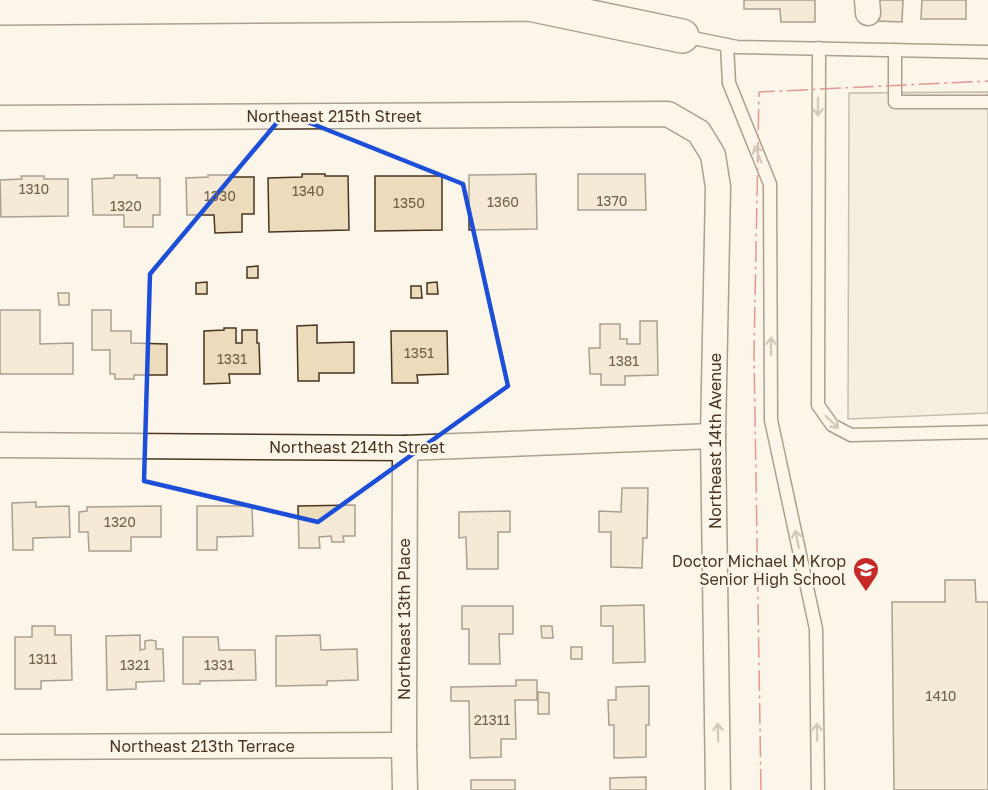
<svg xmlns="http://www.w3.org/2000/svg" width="988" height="790" viewBox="0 0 988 790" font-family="'Golos Text',sans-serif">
<rect width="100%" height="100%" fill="#fbf6e9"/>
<path fill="#ede7d9" stroke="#887966" stroke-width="1.5" d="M988,92V413L848,419L849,93Z"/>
<g fill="#ecdcbc" stroke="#4a3520" stroke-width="1.5">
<path d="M744,0H815V22H781L780,9H744Z"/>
<path d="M876,0H903L902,22L876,21Z"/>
<path d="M922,0H966V19H921Z"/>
<path d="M302,174H325V176H348L349,230L269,232L268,178L302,177Z"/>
<path d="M536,174L537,229L469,230V175Z"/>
<path d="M578,174H645L646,210H578Z"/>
<path d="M114,175H137V178H160V215H153V227H124V215H93L92,179L114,178Z"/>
<path d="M208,175H231V177H254V214H242V232L215,233L214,215H187L186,178L208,177Z"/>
<path d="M21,176H44V179H68V216L1,217L0,180L22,179Z"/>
<path d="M375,176H442V230L375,231Z"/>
<path d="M258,266V278H247V267Z"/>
<path d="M207,282V294H196V283Z"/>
<path d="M437,282L438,294H427V283Z"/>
<path d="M411,286H421L422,298H411Z"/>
<path d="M58,293H69V305H59Z"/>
<path d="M0,310H40V344L73,343V374H0Z"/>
<path d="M92,310H111V331H131V343L167,344V375H134V379H115V374H110V350H92Z"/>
<path d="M640,321H657L658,375L625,376V385H601V374H590L589,348H600V324H620V339H627V344H640Z"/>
<path d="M317,325V343L354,342V373H319V381H298L297,326Z"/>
<path d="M224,328H236V343H242V330H257V343H259L260,374H229L230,383L204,384V331L224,330Z"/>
<path d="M391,331H447L448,374L417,375L418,383H392Z"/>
<path d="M622,488H648L647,538H643L642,568L611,567V532H599V511L621,512Z"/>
<path d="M36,502V507L69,506L70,537L33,538V550H13L12,503Z"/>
<path d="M355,505V536H343L344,542H332L331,536L319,537L320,548H299L298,506Z"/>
<path d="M161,506V537H131V551H89L88,532H79V512L87,511V507Z"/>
<path d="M197,506H252L253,536L217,537V550H197Z"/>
<path d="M510,511V532H498V569H467L466,537L459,538V512Z"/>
<path d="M945,580H975L976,602H988V790H894L892,602H945Z"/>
<path d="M644,605L645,662L613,663V626H601V606Z"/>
<path d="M462,606H513V634H499L500,664H469V629H462Z"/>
<path d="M32,626H55V635H71L72,680L41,681V689H15V637H32Z"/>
<path d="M541,626H552L553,638H542Z"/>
<path d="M140,635V650L145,649V641L151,640L156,641V649H163L164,681L136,682V689L107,690L106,636Z"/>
<path d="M320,635L321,650L357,649L358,680L327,681V685L276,686V636Z"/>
<path d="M183,637H218L219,650H255L256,680L200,681V684H183Z"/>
<rect x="571" y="647" width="11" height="12"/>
<path d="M516,680H537V700H515L516,739H501V757L470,758L469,701H451V687L516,686Z"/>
<path d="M649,686V725H646V757L614,758V725H609L608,700H616V687Z"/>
<path d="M538,692L549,693V714H538Z"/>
<path d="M646,777V790H610V778Z"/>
<rect x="471" y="780" width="44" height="10"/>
</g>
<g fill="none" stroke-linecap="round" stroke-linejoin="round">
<defs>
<g id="lane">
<path d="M683,36L737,47L988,52"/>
<path d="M727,45L729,83L770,184L771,420L816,629L818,790"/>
<path d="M819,48L818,405L832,425L851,435L988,432"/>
<path d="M895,50V102H988"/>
</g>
<g id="street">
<path d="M867,0L868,13"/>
<path d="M0,118L668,114L699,132L713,155L718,187L713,436L718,790"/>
<path d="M0,445L405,448L713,436"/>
<path d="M0,747L404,745"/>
<path d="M405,790L404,745L405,448"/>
</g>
<path id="secondary" d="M0,8L529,4L682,36"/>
</defs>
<use href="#lane" stroke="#4a3520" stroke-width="15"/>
<use href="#street" stroke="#4a3520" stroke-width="27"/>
<use href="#secondary" stroke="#4a3520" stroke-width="36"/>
<use href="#lane" stroke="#fbf6e9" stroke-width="12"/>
<use href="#street" stroke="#fbf6e9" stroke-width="24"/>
<use href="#secondary" stroke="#fbf6e9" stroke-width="33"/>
<path stroke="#c62828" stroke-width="1.5" stroke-dasharray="21 4.5 3 4.5" stroke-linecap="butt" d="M761,790L754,353L759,92L988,81"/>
</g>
<defs><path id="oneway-shaft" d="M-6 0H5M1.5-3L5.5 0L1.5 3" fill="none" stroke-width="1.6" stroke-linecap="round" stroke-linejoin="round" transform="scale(1.5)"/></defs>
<g stroke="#a29684">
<use href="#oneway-shaft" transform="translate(818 107) rotate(90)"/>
<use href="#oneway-shaft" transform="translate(758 154) rotate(-112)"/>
<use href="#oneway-shaft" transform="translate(771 346) rotate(-90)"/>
<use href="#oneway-shaft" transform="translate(832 422) rotate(44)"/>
<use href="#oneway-shaft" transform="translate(797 539) rotate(-102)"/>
<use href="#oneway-shaft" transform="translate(718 732) rotate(-91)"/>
<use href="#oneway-shaft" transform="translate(817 732) rotate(-91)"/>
</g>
<path d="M0 0H988V790H0ZM285,113L463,184L508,386L318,522L144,481L150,274Z" fill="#fbf6e9" fill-opacity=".55" fill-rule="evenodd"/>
<path fill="none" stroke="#1d4ed8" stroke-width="4.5" stroke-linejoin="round" d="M285,113L463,184L508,386L318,522L144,481L150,274Z"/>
<defs>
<symbol id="school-pin" viewBox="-11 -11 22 30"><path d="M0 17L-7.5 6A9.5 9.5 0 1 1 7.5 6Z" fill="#c62828" stroke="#fbf6e9"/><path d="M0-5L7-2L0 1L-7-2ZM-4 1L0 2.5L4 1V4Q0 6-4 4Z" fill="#fff"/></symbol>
</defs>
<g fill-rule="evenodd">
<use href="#school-pin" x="851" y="555" width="30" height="40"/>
</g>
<g text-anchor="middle" stroke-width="4.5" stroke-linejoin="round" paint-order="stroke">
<g font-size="14" fill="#725f47">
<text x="34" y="194">1310</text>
<text x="308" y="196">1340</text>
<text x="220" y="201">1330</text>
<text x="612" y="206">1370</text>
<text x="503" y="207">1360</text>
<text x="409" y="208">1350</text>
<text x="126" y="211">1320</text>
<text x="419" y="358">1351</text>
<text x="232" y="364">1331</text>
<text x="624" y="366">1381</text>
<text x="120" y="527">1320</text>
<text x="43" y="664">1311</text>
<text x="135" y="670">1321</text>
<text x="219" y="670">1331</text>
<text x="941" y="701">1410</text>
<text x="492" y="725">21311</text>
</g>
<g font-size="16" fill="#4a3520" stroke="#fbf6e9">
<text x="334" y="122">Northeast 215th Street</text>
<text transform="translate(715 441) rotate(-90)" y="6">Northeast 14th Avenue</text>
<text x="357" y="453">Northeast 214th Street</text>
<text transform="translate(404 619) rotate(-90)" y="6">Northeast 13th Place</text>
<text x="202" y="752">Northeast 213th Terrace</text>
</g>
<g font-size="16" fill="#4a3520" stroke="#fbf6e9" text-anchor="end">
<text x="846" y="567">Doctor Michael M Krop<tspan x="846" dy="18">Senior High School</tspan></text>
</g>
</g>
</svg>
